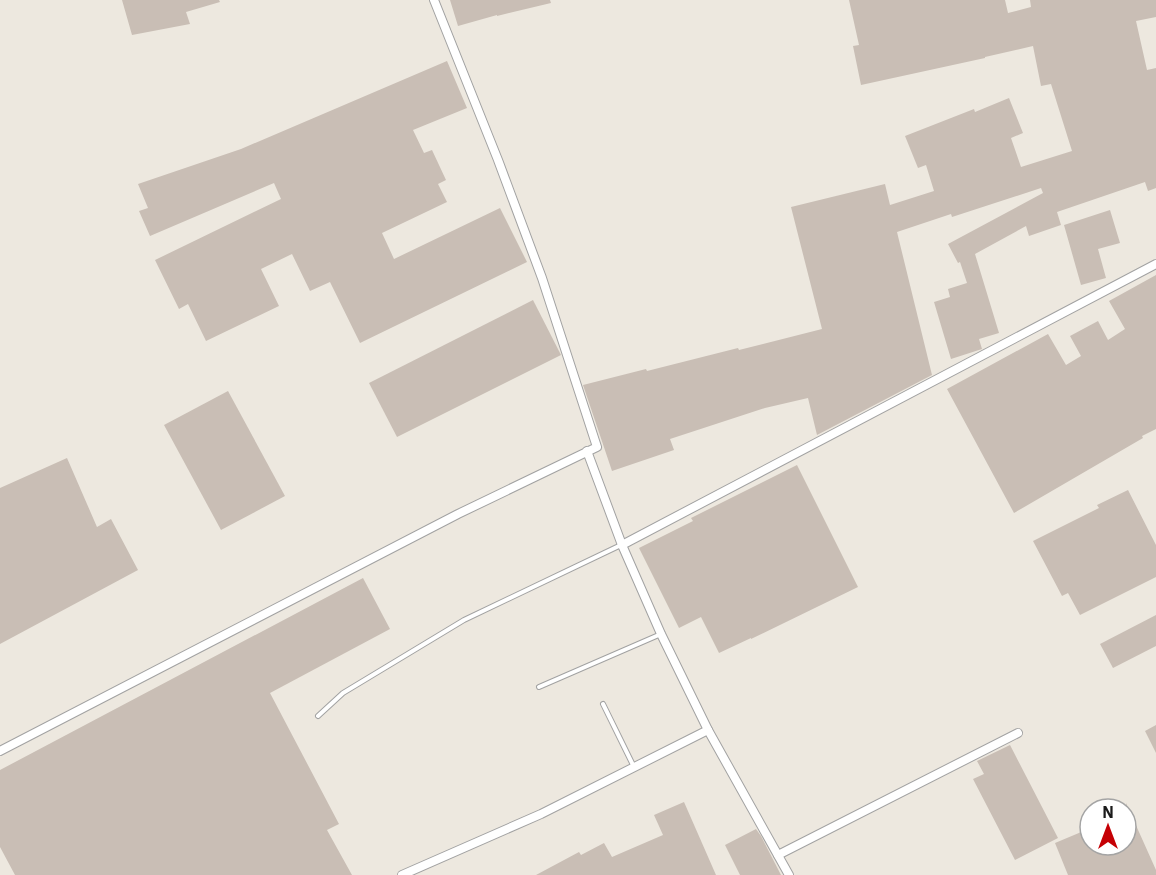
<svg xmlns="http://www.w3.org/2000/svg" width="1156" height="875" viewBox="0 0 1156 875" font-family="'IBM Plex Sans',sans-serif">
<rect width="100%" height="100%" fill="#ede8df"/>
<g fill="#c9beb5">
<path d="M122,0H219L220,2L186,12L190,24L132,35Z"/>
<path d="M450,0H550L551,3L497,16V15L458,26Z"/>
<path d="M849,0H1005L1008,13L1031,7L1030,0H1156V17L1136,21L1147,70L1156,68V188L1148,191L1145,182L1057,212L1061,225L1029,236L1026,226L975,254L999,333L979,339L982,349L951,359L934,302L950,297L948,289L967,283L960,262L958,263L948,244L1043,193L1041,188L952,217L951,214L897,232L932,375L817,435L808,398L765,408L670,439L674,450L612,471L583,385L646,369L647,371L738,348L739,350L822,329L791,207L885,184L890,205L934,191L926,165L918,168L905,136L974,109L975,112L1009,98L1023,133L1011,138L1021,167L1072,151L1051,84L1041,86L1033,46L985,57V58L861,85L853,46L859,45Z"/>
<path d="M447,61L467,108L413,130L424,153L432,150L446,180L438,184L447,202L382,233L394,259L500,208L527,262L360,343L330,282L310,291L292,254L261,269L279,306L206,341L188,304L179,309L155,260L281,199L274,183L150,236L139,211L148,208L138,184L241,149Z"/>
<path d="M1110,210L1120,243L1098,249L1106,278L1081,285L1064,225Z"/>
<path d="M1156,275V429L1142,436L1143,438L1014,513L947,389L1048,334L1066,365L1081,356L1070,336L1098,321L1108,340L1125,329L1109,301Z"/>
<path d="M533,300L561,355L397,437L369,383Z"/>
<path d="M228,391L285,496L221,530L164,425Z"/>
<path d="M67,458L97,527L111,519L138,570L0,644V488Z"/>
<path d="M797,465L858,587L751,639V638L719,653L701,617L679,628L639,548L693,521L691,518Z"/>
<path d="M1128,490L1156,545V577L1080,615L1068,593L1062,596L1033,541L1099,508L1097,505Z"/>
<path d="M363,578L390,629L270,693L339,824L327,830L352,875H15L0,847V770Z"/>
<path d="M1156,615V646L1113,668L1100,644Z"/>
<path d="M1156,725V753L1145,731Z"/>
<path d="M1010,745L1058,838L1015,860L973,779L984,774L977,761Z"/>
<path d="M684,802L716,875H536L579,852L581,855L604,843L612,857L663,835L654,815Z"/>
<path d="M1126,803L1156,870V875H1068L1055,843L1086,830L1090,838V845H1126Z"/>
<path d="M756,829L761,836L781,875H740L725,845Z"/>
</g>
<g fill="none" stroke-linecap="round" stroke-linejoin="round">
<defs>
<g id="service">
<path d="M539,687L661,634"/>
<path d="M603,704L634,767"/>
<path d="M318,716L343,693L464,620L621,545"/>
</g>
<g id="minor">
<path d="M587,451L622,545L661,634L708,730L789,875"/>
<path d="M622,545L1156,264"/>
<path d="M0,751L458,514L597,447L542,278L498,160L434,0"/>
<path d="M778,855L1018,733"/>
<path d="M402,875L541,814L708,730"/>
</g>
</defs>
<use href="#service" stroke="#a2a2a2" stroke-width="6"/>
<use href="#minor" stroke="#a2a2a2" stroke-width="10"/>
<use href="#service" stroke="#fff" stroke-width="4"/>
<use href="#minor" stroke="#fff" stroke-width="8"/>
</g>
<g transform="translate(1108 827)"><circle r="28" fill="#ffffff" stroke="#a4a4a4" stroke-width="1.5"/>
<path d="M0-4.5L10 22L0 15L-10 22Z" fill="#c50005"/>
<text y="-9" font-size="16" font-weight="bold" text-anchor="middle" fill="#1b1b1b">N</text>
</g>
</svg>
